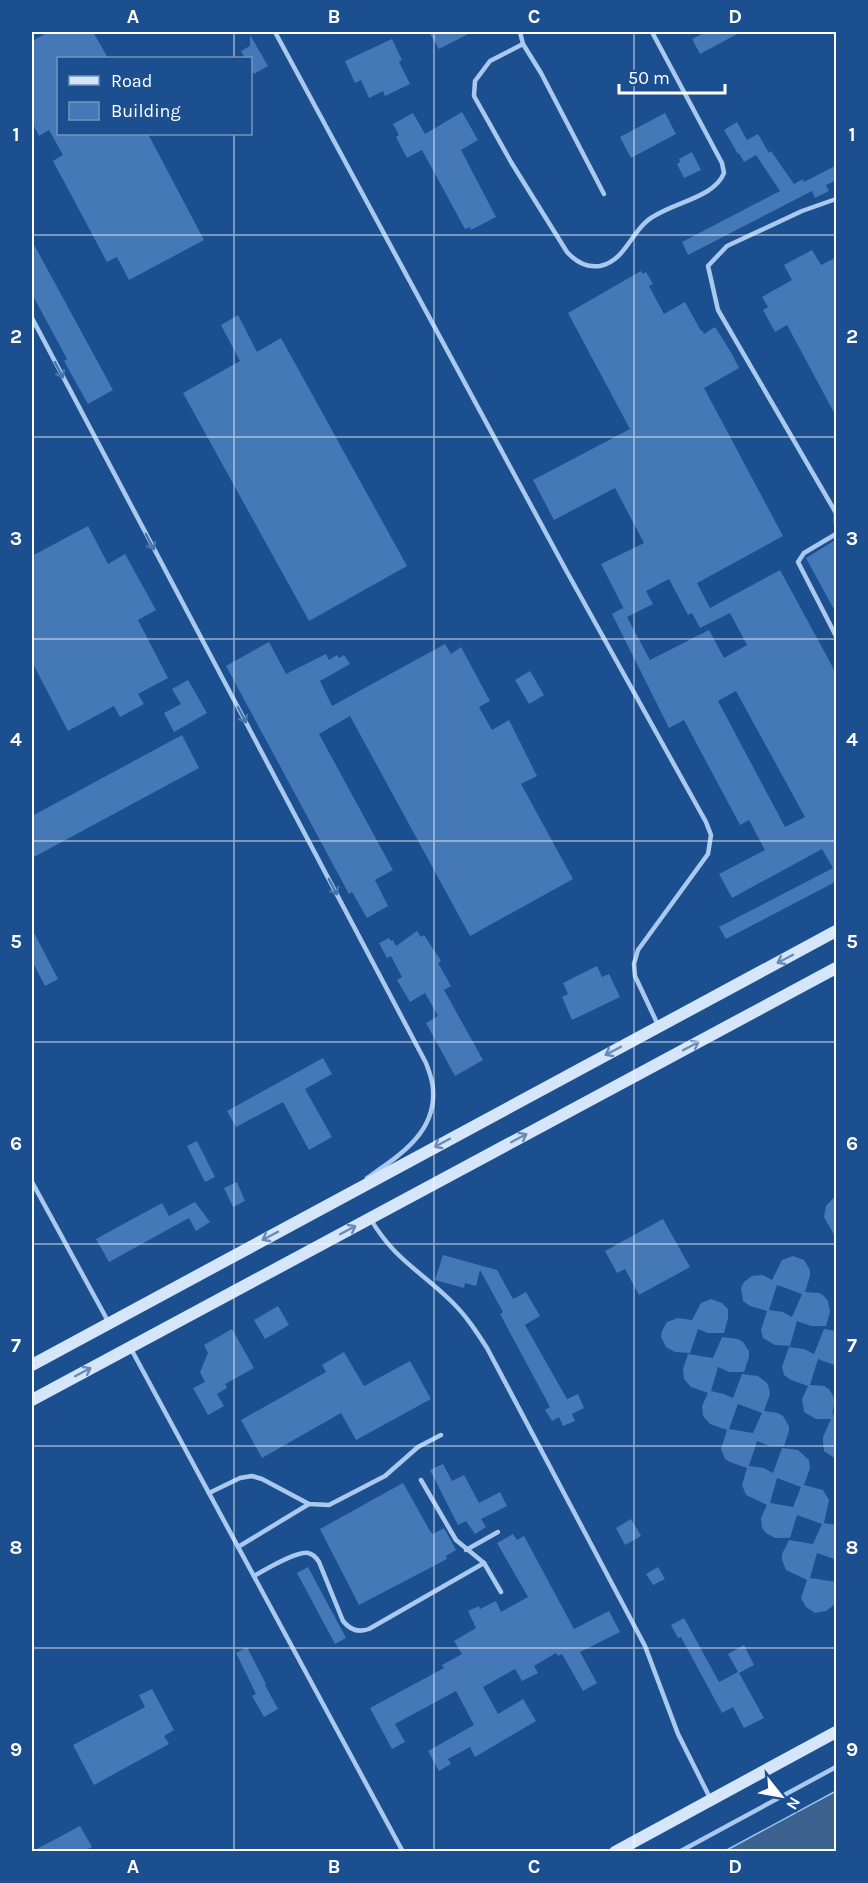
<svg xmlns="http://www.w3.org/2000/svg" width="868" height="1883" viewBox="0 0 868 1883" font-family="Karla,sans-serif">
<rect width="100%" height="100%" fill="#1b4f8f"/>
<path fill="#3c6290" stroke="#9cc4f0" stroke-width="1.5" d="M836,1791V1851H725Z"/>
<g fill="#4478b7" fill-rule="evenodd">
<path d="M48,32H93L108,58H58V134H148L204,240L129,280L117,257L107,262L53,161L63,155L49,130L39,136L32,122V41Z"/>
<path d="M429,32H472L439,49Z"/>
<path d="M706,32H741L700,54L692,39Z"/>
<path d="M250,35L268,66L254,74L250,68V58H245L241,51L250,46Z"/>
<path d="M392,39L402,60L399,62L410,84L385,96L383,91L369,98L361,80L355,83L345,61Z"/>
<path d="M462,112L478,140L461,150L496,217L471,230L470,227L465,229L422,150L407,158L396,137L399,135L393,124L413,113L425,134Z"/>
<path d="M665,113L676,134L631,158L620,137Z"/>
<path d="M737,122L747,140L758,134L769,153L771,151L794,184L803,179L804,182L837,165V180L826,185L829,191L815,198L812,191L688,255L682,242L780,191L756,155L744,162L739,153L738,154L724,130Z"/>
<path d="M692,152L701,170L684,178L677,164L680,162L679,159Z"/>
<path d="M32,241L113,390L88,404L64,361L67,359L32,294Z"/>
<path d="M812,250L821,265L837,257V418L787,325L775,332L763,310L768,307L762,297L792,280L784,265Z"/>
<path d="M641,271L643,274L646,272L653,284L649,286L664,314L685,302L701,331L702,330L704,334L715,327L732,354L739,368L704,388L783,536L697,583L710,608L780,570L837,675V881L726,939L719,927L833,868L822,849L732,898L719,874L765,850L749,820L740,825L684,720L669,728L612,614L623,608L625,611L601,564L644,543L615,488L554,520L533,480L630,429L568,313ZM669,579L688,615L692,613L700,628L730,613L747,645L724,658L709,630L650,660L627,617L653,604L646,591ZM736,691L805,817L785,827L718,701Z"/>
<path d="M238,315L257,352L281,338L407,566L309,621L183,393L240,361L221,325Z"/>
<path d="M88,526L108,564L125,554L156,610L138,620L168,678L138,694L144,704L120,717L114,706L68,731L32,662V556Z"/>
<path d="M837,539V615L806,558Z"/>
<path d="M269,642L286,674L326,654L329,660L337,655L339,658L344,655L350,664L320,681L332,706L445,644L451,654L461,647L490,701L479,707L492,730L509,720L537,776L521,784L573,879L470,936L350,716L319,734L393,870L375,880L388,906L367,918L352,892L349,894L226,666Z"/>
<path d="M530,671L544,695L529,704L515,680Z"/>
<path d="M188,680L207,713L174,732L164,713L181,704L172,689Z"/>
<path d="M182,735L199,768L32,858V816Z"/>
<path d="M32,929L58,979L45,986L32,961Z"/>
<path d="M417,931L421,937L424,935L441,961L438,963L451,986L444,990L483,1060L455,1076L426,1023L438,1016L425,993L410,1002L397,980L402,977L391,956L387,958L379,943L389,938L391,941L393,940L396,946Z"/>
<path d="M597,966L602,977L609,974L620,997L572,1020L562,997L568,994L563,983Z"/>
<path d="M323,1058L332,1074L305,1089L332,1137L309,1150L283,1102L236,1127L227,1111Z"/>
<path d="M197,1141L215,1177L205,1182L187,1146Z"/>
<path d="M237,1182L245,1201L233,1207L224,1188Z"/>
<path d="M837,1194V1240L824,1217L826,1206Z"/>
<path d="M195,1202L210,1222L196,1231L189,1218L109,1262L96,1239L162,1203L169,1216Z"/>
<path d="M663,1219L690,1267L639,1295L625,1269L617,1273L605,1251Z"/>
<path d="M443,1255L497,1270L513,1299L526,1292L540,1316L525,1325L567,1399L578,1394L584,1408L572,1414L575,1421L563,1426L559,1417L552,1421L545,1410L550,1407L500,1314L503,1312L480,1270L476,1286L465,1283L464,1288L435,1280Z"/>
<path d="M793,1256L804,1260L810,1270V1276L805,1292L819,1293L824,1296L828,1301L830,1312L826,1326H811L797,1321L790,1346L775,1345L763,1338L761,1330L767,1311L750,1306L743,1301L741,1288L744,1282L752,1276L763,1275L772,1280L782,1260ZM777,1285L802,1294L792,1317L783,1312L769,1310Z"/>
<path d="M711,1299L722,1303L728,1309V1318L724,1333H708L698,1329L690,1353L675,1352L666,1347L661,1337L662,1331L667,1322L678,1318L692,1320L701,1303Z"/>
<path d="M278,1306L289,1325L265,1339L254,1320Z"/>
<path d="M232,1329L254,1368L225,1384L227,1388L217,1394L224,1406L208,1415L193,1388L205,1382L200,1372L208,1353L204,1345Z"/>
<path d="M824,1329L837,1331V1366L818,1359L810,1385L824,1386L829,1389L835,1399L832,1416L837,1406V1460L824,1451L823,1443V1437L831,1419H816L804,1412L802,1399L808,1386L791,1380L784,1375L782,1367L789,1347L804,1349L814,1354Z"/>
<path d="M722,1337L738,1339L743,1342L749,1351V1357L744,1372H729L718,1367L711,1391L724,1394L733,1398L742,1374L758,1376L767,1383L769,1388L770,1394L764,1411L778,1413L783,1416L789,1426V1431L784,1446H770L757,1441L749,1466L764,1468L773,1473L782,1448L798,1450L809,1460L810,1468L804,1485L823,1490L829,1500L824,1523L837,1525V1560L817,1553L810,1578L837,1582V1603L826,1611L815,1613L806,1607L801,1598L807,1580L786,1570L782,1560V1554L789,1540L813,1544L822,1524L797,1515L790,1538H775L766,1533L762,1528L761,1518L767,1505L746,1495L742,1485L747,1468L730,1462L725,1459L721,1449L727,1430L710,1424L703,1416L702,1406L708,1393L691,1387L684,1379L683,1369L688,1354L713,1358ZM738,1404L762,1413L753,1433L729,1429ZM777,1478L801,1487L793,1507L770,1503Z"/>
<path d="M344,1352L364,1386L410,1361L431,1399L356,1440L341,1413L262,1458L241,1420L326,1372L322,1365Z"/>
<path d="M443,1464L452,1481L464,1475L479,1503L500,1492L507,1506L481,1519L486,1527L475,1534L466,1521L458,1525L430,1470Z"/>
<path d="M403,1483L430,1531L433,1534L444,1528L456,1550L446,1556L447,1559L359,1605L320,1529Z"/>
<path d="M631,1519L641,1536L625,1545L616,1528Z"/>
<path d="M513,1534L517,1540L524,1536L574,1629L609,1611L620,1632L580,1652L597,1683L583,1691L562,1654L558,1656L556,1653L534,1666L538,1673L522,1681L515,1669L483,1687L498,1714L523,1699L536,1721L475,1757L470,1747L448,1759L451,1764L439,1771L428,1751L474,1725L456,1691L395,1724L405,1742L392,1749L370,1708L444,1668L442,1665L462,1654L454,1641L476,1628L468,1611L479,1606L480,1609L496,1601L501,1612L528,1597L497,1543Z"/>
<path d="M308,1567L346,1638L335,1644L297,1573Z"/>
<path d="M658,1567L665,1579L653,1585L646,1574Z"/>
<path d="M684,1618L719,1682L738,1672L728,1654L744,1645L754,1665L739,1673L764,1718L744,1728L733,1707L722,1713L681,1637L678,1638L671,1625Z"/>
<path d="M247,1647L266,1684L265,1685L278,1709L264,1717L252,1696L256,1694L236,1653Z"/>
<path d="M152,1689L174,1730L164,1736L169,1744L94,1785L73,1745L145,1707L139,1695Z"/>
<path d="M80,1826L92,1847L84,1851H33Z"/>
</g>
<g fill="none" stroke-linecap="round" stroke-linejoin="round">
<g stroke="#a9c9ee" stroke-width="4.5">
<path d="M275,32L567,572L706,822L711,835L708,854L638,950L634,964L635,976L658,1025"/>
<path d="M520,32L523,44L541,73L604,194"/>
<path d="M523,44L490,61L475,81L474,96L511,162L567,252C576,262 586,268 600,266C624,261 630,235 647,221C668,203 714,199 724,173L722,163L652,32"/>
<path d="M836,199L802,211L727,246L708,266L718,310L836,513V523"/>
<path d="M32,318L426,1063C429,1071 433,1081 433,1090C436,1133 399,1156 367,1178"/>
<path d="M836,534L804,553L798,562L836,636"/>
<path d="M32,1182L109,1323"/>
<path d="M370,1218C393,1258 419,1270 450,1300C465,1314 476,1331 487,1348L645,1646L678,1734L711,1800"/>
<path d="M130,1347L403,1852"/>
<path d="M421,1480L456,1540L484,1563L501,1592"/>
<path d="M209,1493L240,1478L252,1476L262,1479L309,1504L329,1505L385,1476L418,1447L441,1435"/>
<path d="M238,1547L309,1504"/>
<path d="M466,1550L498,1532"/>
<path d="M254,1576C265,1570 296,1551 308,1553C313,1554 316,1557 319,1562L343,1621C350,1630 358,1633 369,1629L484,1563"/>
<path d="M679,1852L836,1767"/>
</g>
<g stroke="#d6e6fa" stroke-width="12">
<path d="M32,1365L836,931"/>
<path d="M32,1400L836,968"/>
<path d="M615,1852L836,1732"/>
</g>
</g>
<defs><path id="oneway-shaft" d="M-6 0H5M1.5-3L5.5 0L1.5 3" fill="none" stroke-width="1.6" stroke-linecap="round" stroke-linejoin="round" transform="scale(1.5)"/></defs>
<g stroke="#4674ac">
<use href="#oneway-shaft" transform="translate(59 370) rotate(62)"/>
<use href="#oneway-shaft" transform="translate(150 542) rotate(62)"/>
<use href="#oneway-shaft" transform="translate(242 715) rotate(62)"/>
<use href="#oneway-shaft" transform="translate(333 887) rotate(62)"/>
</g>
<g stroke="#668bba">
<use href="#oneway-shaft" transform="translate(785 959) rotate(152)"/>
<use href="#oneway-shaft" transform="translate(691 1046) rotate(-28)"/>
<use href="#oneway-shaft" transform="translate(613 1051) rotate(152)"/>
<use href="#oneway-shaft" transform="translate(519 1138) rotate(-28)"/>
<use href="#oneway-shaft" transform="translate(442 1143) rotate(152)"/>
<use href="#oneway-shaft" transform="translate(348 1230) rotate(-28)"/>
<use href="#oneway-shaft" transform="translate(270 1236) rotate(152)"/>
<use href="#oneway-shaft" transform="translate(83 1372) rotate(-28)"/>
</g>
<path fill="none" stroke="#fff" stroke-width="1.5" stroke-opacity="0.55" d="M234,32V58M434,32V1852M634,32V1852M234,134V1852M32,235H836M32,437H836M32,639H836M32,841H836M32,1042H836M32,1244H836M32,1446H836M32,1648H836"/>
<rect width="868" height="1883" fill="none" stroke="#1b4f8f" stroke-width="66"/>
<rect x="57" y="57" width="195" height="78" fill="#1b4f8f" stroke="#7695bc" stroke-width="1.5"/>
<rect x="69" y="76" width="30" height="9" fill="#d6e6fa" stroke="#7695bc" stroke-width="1.5"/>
<text x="111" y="87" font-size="18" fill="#ffffff">Road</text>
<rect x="69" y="102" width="30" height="18" fill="#4478b7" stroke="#7695bc" stroke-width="1.5"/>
<text x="111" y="117" font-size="18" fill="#ffffff">Building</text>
<g transform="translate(781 1796) rotate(121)" stroke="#1b4f8f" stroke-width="4.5" paint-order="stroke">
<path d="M0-4.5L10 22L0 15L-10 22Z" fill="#ffffff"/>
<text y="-9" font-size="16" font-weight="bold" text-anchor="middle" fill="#ffffff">N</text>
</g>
<path d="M619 84v9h106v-9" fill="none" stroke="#ffffff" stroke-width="3"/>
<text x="628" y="84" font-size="18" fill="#ffffff" stroke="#1b4f8f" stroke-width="4.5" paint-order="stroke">50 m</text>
<rect x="33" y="33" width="802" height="1817" fill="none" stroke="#fff" stroke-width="2"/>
<g font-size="20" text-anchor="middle" font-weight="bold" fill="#fff">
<text x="133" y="23">A</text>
<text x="334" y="23">B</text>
<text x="534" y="23">C</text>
<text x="735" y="23">D</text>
<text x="16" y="141">1</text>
<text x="852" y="141">1</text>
<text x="16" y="343">2</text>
<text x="852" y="343">2</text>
<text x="16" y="545">3</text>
<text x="852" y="545">3</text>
<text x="16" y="746">4</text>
<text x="852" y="746">4</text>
<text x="16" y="948">5</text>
<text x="852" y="948">5</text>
<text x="16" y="1150">6</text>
<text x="852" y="1150">6</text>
<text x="16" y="1352">7</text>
<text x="852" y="1352">7</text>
<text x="16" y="1554">8</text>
<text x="852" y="1554">8</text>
<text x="16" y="1756">9</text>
<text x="852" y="1756">9</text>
<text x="133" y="1873">A</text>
<text x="334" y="1873">B</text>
<text x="534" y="1873">C</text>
<text x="735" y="1873">D</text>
</g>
</svg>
